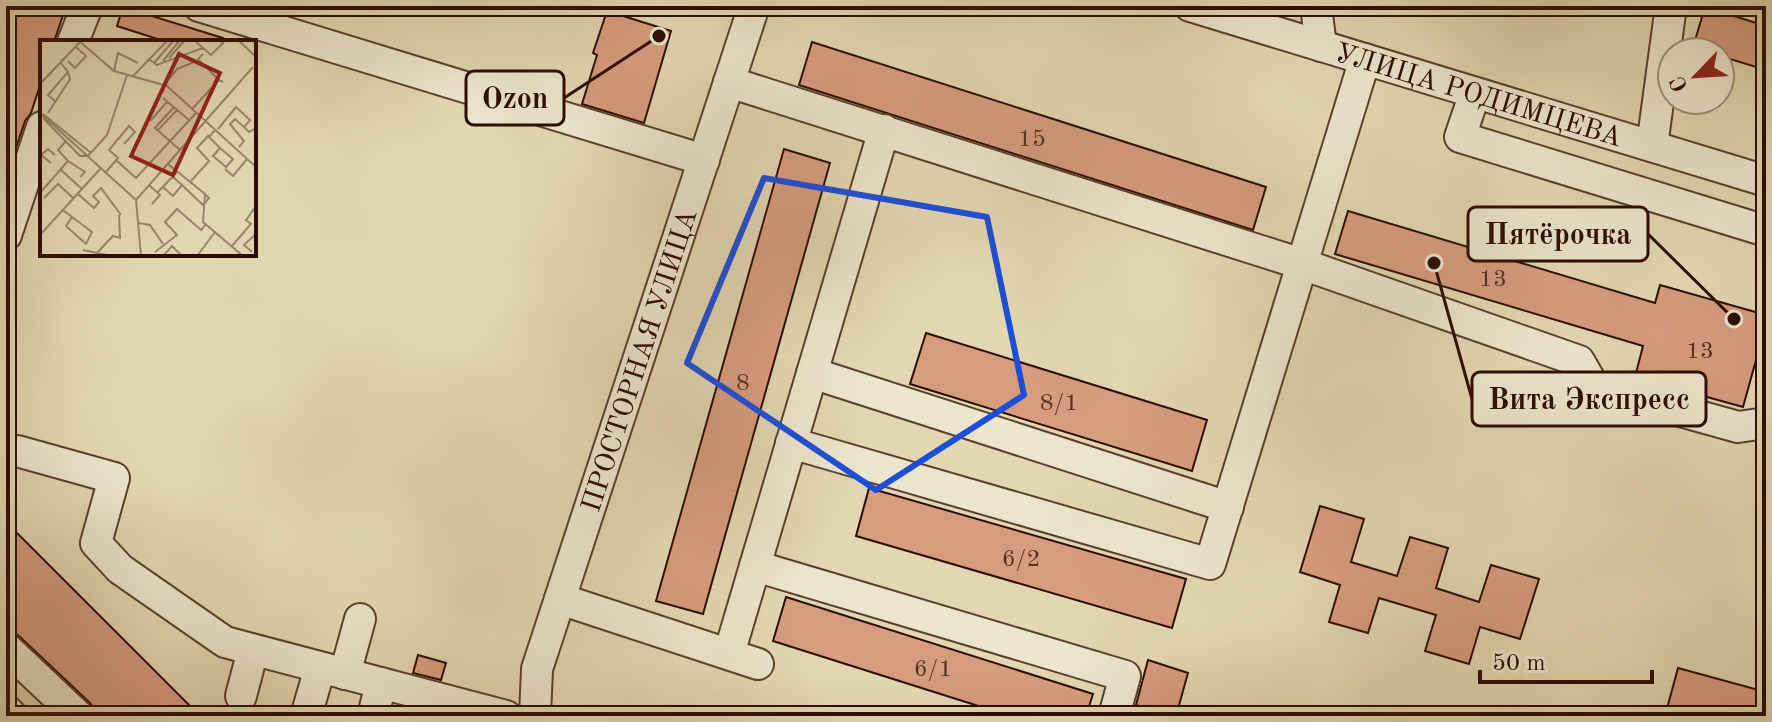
<svg xmlns="http://www.w3.org/2000/svg" width="1772" height="722" viewBox="0 0 1772 722" font-family="'Old Standard TT',serif">
<rect width="100%" height="100%" fill="#e2d7b2"/>
<filter id="stains"><feTurbulence type="fractalNoise" baseFrequency=".0025" numOctaves="4"/><feColorMatrix values="0 0 0 0 .2 0 0 0 0 .09 0 0 0 0 .02 0 0 0 .5 -.17"/></filter>
<radialGradient id="worn" r=".72"><stop offset=".6" stop-color="#630" stop-opacity="0"/><stop offset="1" stop-color="#630" stop-opacity=".3"/></radialGradient>
<g fill="#d69c7e" stroke="#2b0d00" stroke-width="2">
<path d="M6,6H66L54,42H42V79L31,113L25,121L6,178Z"/>
<path d="M123,7L223,38V42H167L117,26Z"/>
<path d="M1705,7L1766,26V70L1720,56V52H1708L1693,47Z"/>
<path d="M607,11L671,31L644,123L582,104L597,55L593,53Z"/>
<path d="M812,42L1266,187L1253,230L799,85Z"/>
<path d="M784,149L830,163L703,614L656,601Z"/>
<path d="M1348,211L1655,303L1660,285L1766,315V324L1743,407L1635,377L1643,346L1335,254Z"/>
<path d="M926,333L1207,420L1192,471L910,384Z"/>
<path d="M869,488L1186,579L1172,628L856,536Z"/>
<path d="M1320,506L1364,519L1351,562L1397,576L1410,537L1448,548L1436,588L1479,602L1491,565L1539,579L1520,639L1480,627L1469,664L1425,651L1436,615L1379,598L1368,633L1329,622L1340,585L1300,572Z"/>
<path d="M6,522L200,716H96L95,710L90,703L18,635L6,630Z"/>
<path d="M786,597L1093,694L1086,716H1010L773,641Z"/>
<path d="M418,655L446,663L441,680L413,673Z"/>
<path d="M1148,660L1188,673L1176,716L1136,705Z"/>
<path d="M1678,668L1766,692V716H1665Z"/>
</g>
<g fill="none" stroke-linecap="round" stroke-linejoin="round">
<defs>
<g id="minor">
<path d="M199,6L704,160"/>
<path id="s1" d="M1190,6L1766,181"/>
<path d="M1316,6L1321,46"/>
<path d="M73,42L87,6"/>
<path d="M729,82L1302,264L1579,361L1594,387L1738,427L1766,423"/>
<path d="M1475,93L1460,137L1766,231"/>
<path d="M1652,146L1671,6"/>
<path d="M6,235L42,127"/>
<path d="M812,373L1228,507"/>
<path d="M791,443L1210,564L1365,59"/>
<path d="M17,451L114,478L96,543L120,569L225,642L506,716"/>
<path d="M755,566L1125,676L1114,716"/>
<path d="M560,599L758,664"/>
<path d="M6,648L78,716"/>
<path d="M729,654L884,130"/>
<path d="M345,674L360,619"/>
<path d="M241,696L253,650"/>
<path d="M6,710L12,716"/>
<path d="M306,716L320,668"/>
<path d="M373,716L381,683"/>
<path id="s2" d="M535,716L537,669L754,6"/>
</g>
</defs>
<use href="#minor" stroke="#59402c" stroke-width="34"/>
<use href="#minor" stroke="#ece5cd" stroke-width="30"/>
</g>
<path fill="none" stroke="#1d4ed8" stroke-width="6" stroke-linejoin="round" d="M764,178L987,217L1024,395L876,490L687,363Z"/>
<g text-anchor="middle" stroke-width="6" stroke-linejoin="round" paint-order="stroke">
<g font-size="24" fill="#563120">
<text x="1032" y="146">15</text>
<text x="1493" y="286">13</text>
<text x="1700" y="358">13</text>
<text x="743" y="390">8</text>
<text x="1059" y="410">8/1</text>
<text x="1021" y="566">6/2</text>
<text x="933" y="676">6/1</text>
</g>
<g font-size="28" fill="#2b0d00" stroke="#ece5cd">
<text dy="10" stroke="none"><textPath href="#s1" startOffset="302">УЛИЦА РОДИМЦЕВА</textPath></text>
<text dy="10" stroke="none"><textPath href="#s2" startOffset="372">ПРОСТОРНАЯ УЛИЦА</textPath></text>
</g>
</g>
<g transform="translate(40 40)">
<rect width="216" height="216" fill="#e2d7b2"/>
<path fill="none" stroke="#99866b" stroke-width="2" d="M38,0L74,31L127,46L216,127M198,0L216,17M163,8L171,15L183,3L179,0M163,14L158,19L179,40M129,18L145,0M110,20L117,25L163,8L154,0M28,21L35,28L46,16L35,6M123,21L140,0M114,23L134,0M74,31L78,13L98,23M93,36L128,0M0,44L40,2M124,45L137,29L154,22M123,58L149,80M15,61L8,55L28,32L20,22M134,67L115,88L140,110M152,69L179,40L183,42M0,73L96,160L101,216M8,73L30,39L28,32M3,74L51,113M108,77L111,80L127,62M3,78L40,116H48L67,95L87,35M178,89L196,67L210,80L204,87L209,92L216,88M118,90L137,70M175,90L169,97L180,108L193,119L186,127L173,116L180,108M199,107L204,101L190,84L195,79L204,87M76,120L96,138L156,73M28,121L45,132L40,137M11,123L1,115L8,109L15,115M128,124L165,154L163,182L203,216M185,129L193,136L207,119M21,130L42,149M66,132L78,118L69,110L89,86L95,92L84,104M151,141L169,121L157,108L169,95M109,145L120,155L112,164M142,145L163,165L169,158L165,154M123,147L133,156L142,145L133,137M0,153L28,121L18,110L25,102M117,153L138,131M38,154L54,168L59,162L53,156L61,148L81,175M4,158L18,144L33,158M96,160L213,27M23,170L32,177L26,186L46,204L52,192L32,177M99,183L110,185L123,204M0,195L61,128M192,206L211,184L206,180L216,166M43,210L72,216M115,212L137,195L125,182L137,169L161,190L166,184M212,212L204,205L216,194M54,216L73,196L80,198L79,175M123,216L132,206L142,216M157,216L175,192"/>
<path fill="#8f2418" fill-opacity="0.15" stroke="#8f2418" stroke-width="4" d="M139,14L180,33L133,135L91,116Z"/>
<rect width="216" height="216" fill="none" stroke="#2b0d00" stroke-width="4"/>
</g>
<path fill="none" stroke="#2b0d00" stroke-width="3" d="M659 36L564 98M1734 319L1648 234M1434 263L1472 399"/>
<g fill="#2b0d00" stroke="#ece5cd" stroke-width="3">
<circle cx="659" cy="36" r="8"/>
<circle cx="1734" cy="319" r="8"/>
<circle cx="1434" cy="263" r="8"/>
</g>
<g fill="#ece5cd" stroke="#2b0d00" stroke-width="3">
<rect x="466" y="71" width="98" height="54" rx="8"/>
<rect x="1468" y="207" width="180" height="54" rx="8"/>
<rect x="1472" y="372" width="234" height="54" rx="8"/>
</g>
<g font-size="30" text-anchor="middle" font-weight="bold" fill="#2b0d00">
<text x="515" y="108">Ozon</text>
<text x="1558" y="244">Пятёрочка</text>
<text x="1589" y="409">Вита Экспресс</text>
</g>
<rect width="1772" height="722" fill="none" stroke="#e2d7b2" stroke-width="32"/>
<rect x="8" y="8" width="1756" height="706" fill="none" stroke="#2b0d00" stroke-width="4"/>
<rect x="16" y="16" width="1740" height="690" fill="none" stroke="#2b0d00" stroke-width="2"/>
<g transform="translate(1696 76) rotate(245)"><circle r="38" fill="#ece5cd" stroke="#9f8f7b" stroke-width="2"/>
<path d="M0-6L14 30L0 20L-14 30Z" fill="#8f2418"/>
<text y="-12" font-size="22" font-weight="bold" text-anchor="middle" fill="#2b0d00">С</text>
</g>
<path d="M1480 670v12h172v-12" fill="none" stroke="#2b0d00" stroke-width="4"/>
<text x="1492" y="670" font-size="24" fill="#2b0d00" stroke="#ece5cd" stroke-width="6" paint-order="stroke">50 m</text>
<rect width="100%" height="100%" filter="url(#stains)"/>
<rect width="100%" height="100%" fill="url(#worn)"/>
</svg>
